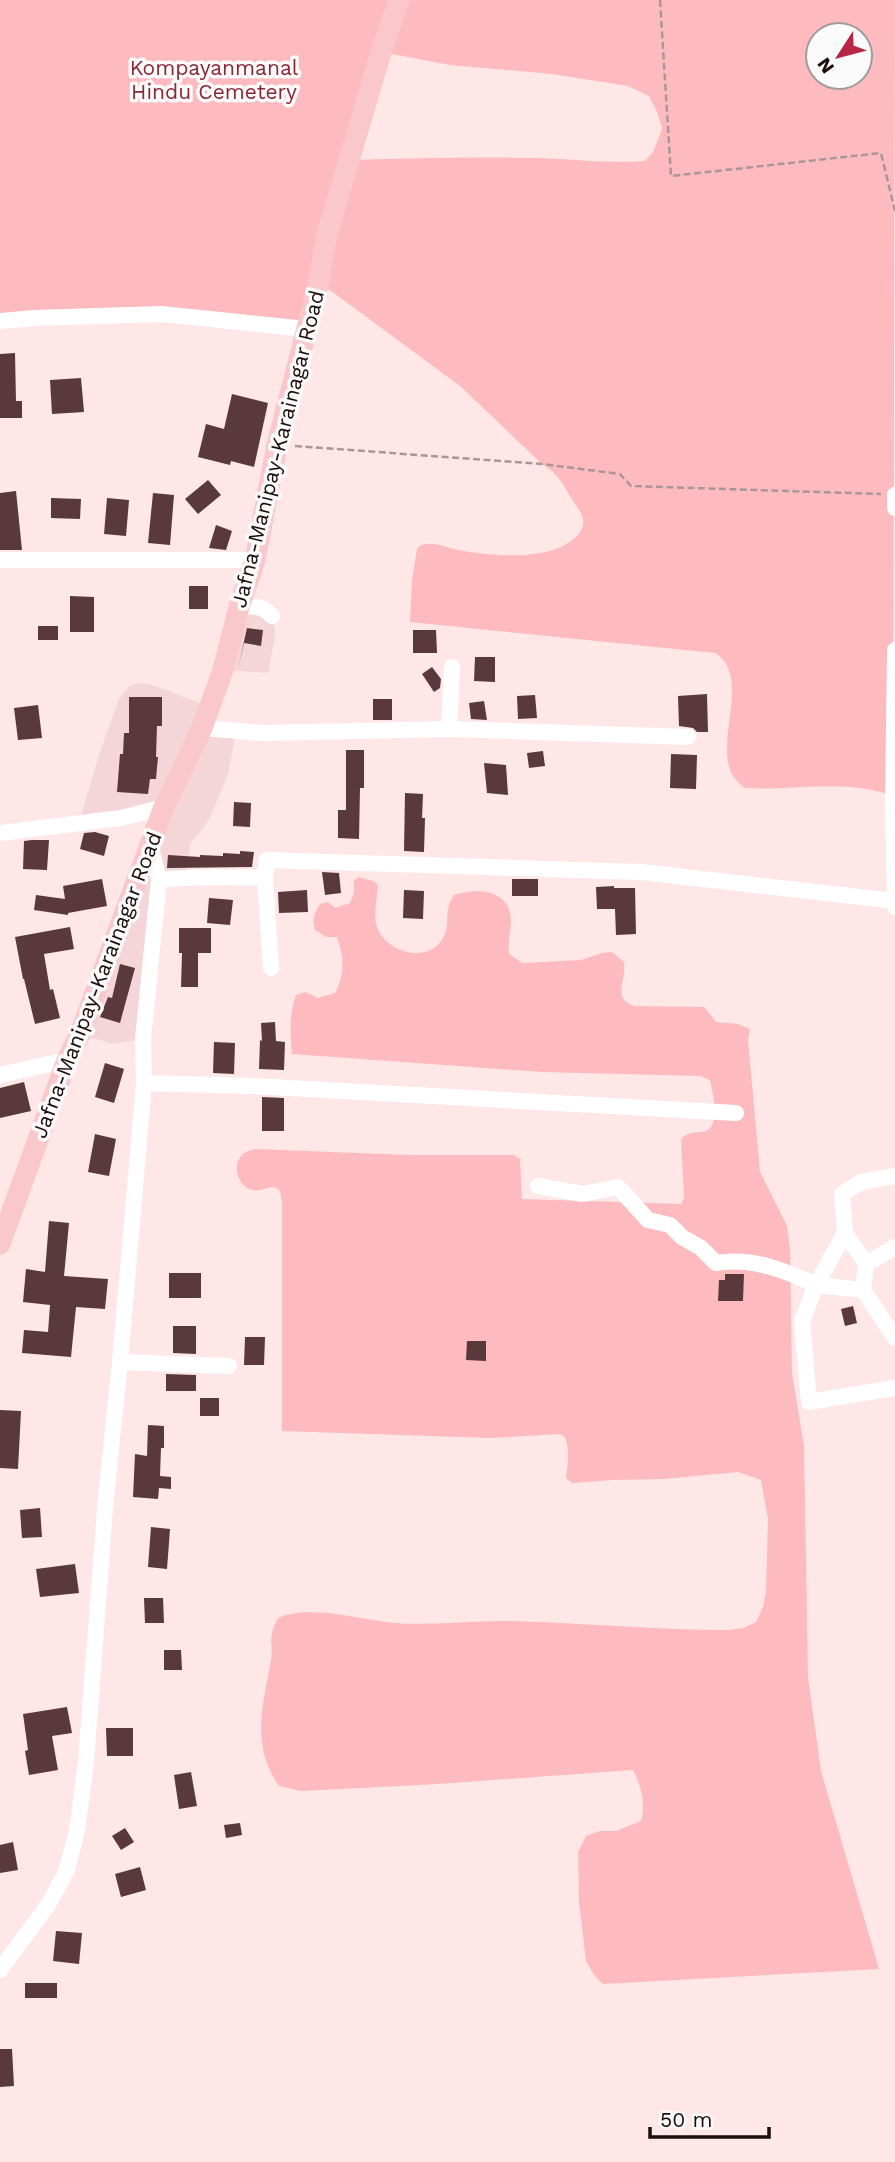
<svg xmlns="http://www.w3.org/2000/svg" width="895" height="2162" viewBox="0 0 895 2162" font-family="'Work Sans',sans-serif">
<rect width="100%" height="100%" fill="#ffe6e7"/>
<g fill="#f5d6d8">
<path d="M239,607L272,616L275,630L274,643L268,673L223,670Z"/>
<path d="M137,683L148,684L169,691L209,707L202,727L236,731L228,774L212,813L205,826L190,844L185,877L159,879L143,1039L112,1044L80,1034L164,808L79,822L101,749L119,699L128,687Z"/>
</g>
<g fill="#febbbf" fill-rule="evenodd">
<path d="M0,0H895L893,796C845,778 795,791 745,788C739,784 734,778 731,772C716,738 751,675 715,653L410,622L412,580L417,549C421,545 420,545 426,544C437,543 448,548 458,550C491,556 548,562 575,538C589,524 583,515 573,501C563,484 559,475 542,464L460,386L319,282L306,329L162,314L0,321ZM818,35H860V77H818ZM381,52L450,65L552,74L628,86L649,96L657,112L662,129L653,152L645,161C609,164 574,159 538,158C476,157 413,158 351,160Z"/>
<path d="M358,877L373,881L378,885C377,897 374,911 376,923C381,950 424,965 441,941C451,928 445,916 449,905C450,901 453,898 454,895C473,889 500,888 509,909C514,923 507,940 509,954L522,963L581,960L602,953L612,952L624,962C627,980 611,998 634,1006L704,1007L716,1022L738,1024L750,1029L748,1040L760,1172L787,1226L790,1249L792,1373L804,1446L808,1677L821,1771L879,1969L603,1984L594,1975L586,1961L579,1902L578,1852L586,1836L600,1831H616L641,1821C646,1803 641,1786 633,1770L438,1784L301,1791L279,1786C250,1743 263,1707 271,1660C273,1651 270,1641 272,1633C273,1628 276,1622 278,1618C312,1604 358,1620 394,1623C432,1626 472,1620 511,1621C584,1623 656,1630 729,1630L743,1628L756,1622L763,1607L766,1591L768,1519L761,1480L738,1472L663,1479L613,1480L572,1483L566,1478C568,1462 570,1452 565,1437L560,1434L491,1438L282,1431V1202L280,1191L275,1187C268,1187 259,1192 252,1190C235,1186 227,1153 256,1149L406,1155H514L520,1159L522,1199L681,1204L684,1198L681,1139C688,1132 694,1133 703,1132C722,1128 713,1094 710,1080L700,1076L543,1072L292,1054C290,1033 289,1015 296,995L305,992L318,998L335,993C345,975 344,956 337,937H326L315,930C312,919 314,914 320,904L328,902L335,908L350,903L354,893V881Z"/>
</g>
<g fill="#59393b">
<path d="M15,353L16,401H22V418H0V354Z"/>
<path d="M81,378L84,412L52,414L50,380Z"/>
<path d="M232,394L268,403L254,467L231,461L230,465L198,457L206,424L224,429Z"/>
<path d="M208,480L221,495L198,514L185,499Z"/>
<path d="M16,491L22,550H0V493Z"/>
<path d="M153,493L174,495L170,545L148,543Z"/>
<path d="M51,498L81,499L80,519L51,518Z"/>
<path d="M107,498L129,500L126,536L104,534Z"/>
<path d="M216,525L232,531L226,550L209,548Z"/>
<rect x="189" y="586" width="19" height="23"/>
<path d="M70,596L94,597V632H70Z"/>
<rect x="38" y="626" width="20" height="14"/>
<path d="M247,628L263,630L261,646L244,643L238,668Z"/>
<path d="M413,630H436L437,653H413Z"/>
<path d="M475,657H495V682L474,681Z"/>
<path d="M432,667L441,679L440,688L434,692L422,674Z"/>
<path d="M707,694L708,732H697L693,728L679,726L678,696Z"/>
<path d="M535,695L537,718L518,719L517,696Z"/>
<path d="M129,697H162V726H157L156,757H158L156,779H150L148,794L117,792L120,754H123L124,733H129Z"/>
<rect x="373" y="699" width="19" height="21"/>
<path d="M484,701L487,720L471,719L469,703Z"/>
<path d="M38,705L42,738L18,740L14,708Z"/>
<path d="M346,750H364V788H360L359,839L338,838V810H346Z"/>
<path d="M543,751L545,766L529,768L527,753Z"/>
<path d="M671,754L697,755L696,789L670,788Z"/>
<path d="M484,763L506,765L508,795L487,793Z"/>
<path d="M405,793L423,794L422,818H425L424,852L404,851Z"/>
<path d="M234,802L251,803L250,827L233,826Z"/>
<path d="M95,832L109,836L104,856L80,849L84,833Z"/>
<path d="M32,840H49L47,870L23,869L24,841Z"/>
<path d="M240,851L254,852L252,867L167,868L168,855L200,857V855L223,856V853L240,854Z"/>
<path d="M322,872L339,873L341,893L325,895Z"/>
<path d="M102,879L107,906L68,913V915L34,910L36,895L65,899L63,886Z"/>
<rect x="512" y="879" width="26" height="17"/>
<path d="M614,886V888H635L636,934L616,935L615,909H597L596,887Z"/>
<path d="M307,890L308,912L279,913L278,892Z"/>
<path d="M404,890L424,891L423,919L403,918Z"/>
<path d="M209,898L233,900L230,925L207,923Z"/>
<path d="M70,927L74,949L44,954L50,990L53,989L60,1018L35,1024L24,979H23L15,937Z"/>
<path d="M179,928H211V953H198V987H181L182,953H179Z"/>
<path d="M120,964L135,968L120,1023L100,1017L108,997L112,998Z"/>
<path d="M275,1022L276,1041L285,1042L284,1070L259,1069L260,1040L262,1041L261,1023Z"/>
<path d="M214,1042L235,1043L234,1074L213,1073Z"/>
<path d="M105,1063L124,1069L114,1103L95,1097Z"/>
<path d="M24,1082L31,1111L0,1118V1088Z"/>
<path d="M262,1097L284,1098V1131H262Z"/>
<path d="M95,1134L116,1139L109,1176L88,1172Z"/>
<path d="M49,1221L69,1223L64,1276L108,1279L105,1309L76,1307L71,1357L22,1353L24,1330L48,1332L50,1305L23,1302L26,1269L45,1272Z"/>
<rect x="169" y="1273" width="32" height="25"/>
<path d="M725,1274H744L743,1301H718L719,1280H725Z"/>
<path d="M853,1306L857,1323L845,1326L841,1309Z"/>
<path d="M173,1326H196V1354L173,1353Z"/>
<path d="M245,1337H265L264,1365H244Z"/>
<path d="M467,1341H486V1361L466,1360Z"/>
<path d="M166,1374L196,1375V1391H166Z"/>
<rect x="200" y="1398" width="19" height="18"/>
<path d="M0,1410L21,1411L18,1469L0,1468Z"/>
<path d="M148,1425L164,1426V1448H161L160,1476L171,1477V1489L159,1488L158,1499L133,1497L135,1454L147,1456Z"/>
<path d="M40,1508L42,1537L22,1538L20,1510Z"/>
<path d="M151,1527L170,1529L167,1569L148,1567Z"/>
<path d="M75,1564L79,1593L40,1597L36,1569Z"/>
<path d="M144,1598H163L164,1623H145Z"/>
<path d="M164,1650H181L182,1670H164Z"/>
<path d="M67,1707L72,1733L52,1736L58,1770L29,1775L25,1751L28,1750L23,1714Z"/>
<path d="M106,1728H133V1756H107Z"/>
<path d="M191,1772L197,1806L179,1809L174,1775Z"/>
<path d="M240,1823L242,1835L226,1838L224,1825Z"/>
<path d="M125,1828L134,1842L121,1850L112,1836Z"/>
<path d="M13,1842L18,1870L0,1873V1845Z"/>
<path d="M140,1867L146,1890L121,1897L115,1874Z"/>
<path d="M56,1931L82,1933L79,1964L53,1961Z"/>
<rect x="25" y="1983" width="32" height="15"/>
<path d="M0,2049H12L14,2086L0,2087Z"/>
</g>
<g fill="none" stroke-linecap="round" stroke-linejoin="round">
<g stroke="#ab9697" stroke-width="2.5" stroke-dasharray="7 3.5" stroke-linecap="butt">
<path d="M660,0L671,176L881,153L895,211"/>
<path d="M295,446L542,464L620,474L631,486L881,494"/>
</g>
<g stroke="#fff" stroke-width="16">
<path d="M0,321L34,318L162,314L306,329"/>
<path d="M895,495V508"/>
<path d="M0,560H255"/>
<path d="M239,607C254,606 262,605 272,616"/>
<path d="M895,650L893,796L895,907"/>
<path d="M202,728L264,733L449,729L688,737"/>
<path d="M449,729L452,667"/>
<path d="M0,833L121,818L164,807"/>
<path d="M159,879L213,877L265,878"/>
<path d="M271,968L265,878L267,860L641,872L895,901"/>
<path d="M0,1075L67,1060"/>
<path d="M144,1083L254,1086L736,1113"/>
<path d="M895,1176L861,1182L842,1194L845,1233L866,1264L863,1290L895,1338"/>
<path d="M538,1186L583,1194L618,1187L648,1220L670,1225L682,1237L701,1248L716,1263C752,1257 784,1270 816,1285L845,1233"/>
<path d="M866,1264L895,1247"/>
<path d="M863,1290L816,1285L802,1321L809,1402L895,1388"/>
<path d="M120,1362L229,1366"/>
<path d="M0,1970L48,1905L66,1872L77,1831L86,1762L106,1496L120,1362L144,1083L143,1039L159,879L151,848"/>
</g>
<path stroke="#fac7cb" stroke-width="21" d="M0,1244L67,1060L80,1034L164,807L202,728L223,670L239,607L255,560L277,445L319,281L326,238L381,52L399,0"/>
</g>
<g text-anchor="middle" stroke-width="7" stroke-linejoin="round" paint-order="stroke">
<g font-size="21" fill="#8a2737" stroke="#fafafa">
<text x="214" y="75">Kompayanmanal<tspan x="214" dy="24">Hindu Cemetery</tspan></text>
</g>
<g font-size="21" fill="#1a0d0e" stroke="#fafafa">
<text transform="translate(278 449) rotate(-76)" y="7">Jafna-Manipay-Karainagar Road</text>
<text transform="translate(97 985) rotate(-69)" y="7">Jafna-Manipay-Karainagar Road</text>
</g>
</g>
<g transform="translate(839 56) rotate(234)"><circle r="33" fill="#fafafa" stroke="#a09b9c" stroke-width="2"/>
<path d="M0-5L12 26L0 18L-12 26Z" fill="#b72644"/>
<text y="-10" font-size="19" font-weight="bold" text-anchor="middle" fill="#1a0d0e">N</text>
</g>
<path d="M650 2127v10h119v-10" fill="none" stroke="#1a0d0e" stroke-width="3.5"/>
<text x="660" y="2127" font-size="21" fill="#1a0d0e" stroke="#fafafa" stroke-width="5" paint-order="stroke">50 m</text>
</svg>
